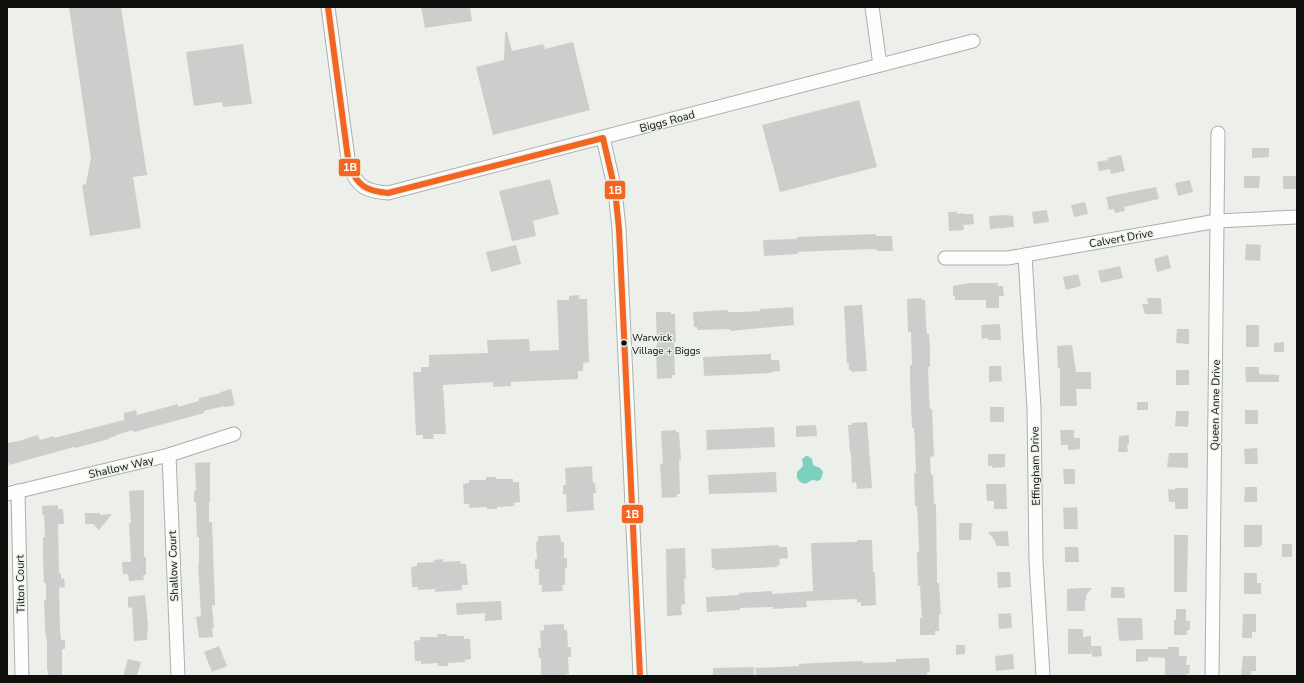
<svg xmlns="http://www.w3.org/2000/svg" width="1304" height="683" viewBox="0 0 1304 683" font-family="'Nunito Sans',sans-serif">
<rect width="100%" height="100%" fill="#edefeb"/>
<path fill="#7bd0c0" d="M806,456H808L812,459L813,465L820,468L823,472L821,479L818,481L812,480L805,484L800,482L797,478V472L803,466L802,459Z"/>
<g fill="#cccecc">
<path d="M69,7H121L147,175L133,177L141,228L90,236L82,185L86,184L91,158Z"/>
<path d="M421,7H470L472,21L425,28Z"/>
<path d="M505,32H507L512,51L543,44L545,49L573,42L590,110L493,135L476,67L504,60Z"/>
<path d="M243,44L252,104L223,107L222,102L194,106L186,52Z"/>
<path d="M859,100L877,167L780,192L762,125Z"/>
<path d="M1252,148H1269V157L1252,158Z"/>
<path d="M1121,155L1125,171L1111,174L1110,169L1099,171L1097,162L1108,160L1107,158Z"/>
<path d="M1244,176H1260L1259,188H1244Z"/>
<rect x="1283" y="176" width="14" height="13"/>
<path d="M550,179L559,214L533,221L536,236L512,241L499,191Z"/>
<path d="M1190,180L1193,192L1178,196L1175,183Z"/>
<path d="M1156,187L1159,199L1124,207L1125,211L1115,213L1114,209L1109,210L1106,197Z"/>
<path d="M1085,202L1088,214L1074,217L1071,205Z"/>
<path d="M1047,210L1049,222L1034,224L1032,212Z"/>
<path d="M948,212H957V214L963,213V214H973L974,224L963,225L964,230L949,231Z"/>
<path d="M1004,215L1013,216L1014,227L990,229L989,216Z"/>
<path d="M876,234V236H892L893,251H877L876,249L843,250L797,252L798,254L764,256L763,240L797,239V237Z"/>
<path d="M1246,244L1261,245L1260,261L1245,260Z"/>
<path d="M516,245L521,264L491,272L486,252Z"/>
<path d="M1168,255L1171,268L1157,272L1154,259Z"/>
<path d="M1120,266L1123,278L1101,283L1098,271Z"/>
<path d="M1078,274L1081,286L1066,290L1063,277Z"/>
<path d="M969,283H998V286H1003L1004,296H999V308H986V300H955V296H953V286Z"/>
<path d="M579,295V299H587L589,362L583,363V371H578V379L511,382V386L493,387V382L443,385L446,434H433L434,439H423V435H416L413,372H421V367H429V355L488,353L487,340L529,339L530,351L559,350L557,300H569V296Z"/>
<path d="M922,298V300H925L926,325L927,334H929L930,347V367H928L929,395L930,409H932L934,456L930,457L931,475H933L934,504H936L937,577V583H939L941,614H939V631H935V635H920V618H922L920,586H918L917,552H919L918,523L917,506H915L914,473H916L915,444L914,428H912L910,381V365H912L911,332H908L907,299Z"/>
<path d="M1147,298H1161L1162,314H1145L1142,304H1148Z"/>
<path d="M862,305L867,371L852,372L851,370H849V363H847L844,306Z"/>
<path d="M793,307L794,325L730,331V329L697,330V327H694L693,312L727,310L728,312H743L760,311V309Z"/>
<path d="M656,312H671V314H675L676,342H674L675,375H672V378L657,379L656,345H657Z"/>
<path d="M1000,324L1001,340H988V338L982,339L981,325Z"/>
<rect x="1246" y="325" width="13" height="22"/>
<path d="M1177,329H1189V344L1176,343Z"/>
<path d="M1284,342V352H1274V343Z"/>
<path d="M1072,345L1076,372H1091V389H1076L1077,406H1060V368H1058L1057,346Z"/>
<path d="M771,354V360H779L780,371L771,372V373L704,376L703,357Z"/>
<path d="M989,366H1001L1002,381L989,382Z"/>
<path d="M1245,367H1259V374L1279,375V382H1246Z"/>
<rect x="1176" y="370" width="13" height="15"/>
<path d="M231,389L235,405L225,407L224,406L204,411V413L197,415L134,432L133,430L116,435V436L109,438V439L75,448L74,447L9,465L7,459V443L19,441L38,435L40,440L54,436V438L124,420V413L136,410L137,415L178,404V407L199,401V398L221,393V392Z"/>
<rect x="1137" y="402" width="11" height="8"/>
<rect x="990" y="407" width="14" height="15"/>
<rect x="1245" y="410" width="13" height="14"/>
<path d="M1176,411H1189L1188,427L1175,426Z"/>
<path d="M867,422L872,488L857,489L856,482L852,483L851,453H850L848,425H852V423Z"/>
<path d="M816,425L817,436L796,437V426Z"/>
<path d="M774,427L775,447L707,450L706,430Z"/>
<path d="M676,430V432H679L681,460H679L680,494H677V497L662,498L660,464H663L661,431Z"/>
<path d="M1060,430H1074V438H1080V449L1068,450V445H1061Z"/>
<path d="M1129,435V444L1127,445L1128,452H1118L1119,436Z"/>
<path d="M1257,448L1258,464H1245L1244,449Z"/>
<path d="M1169,453H1188V468L1167,467Z"/>
<path d="M988,454H1005V467L992,468V466H988Z"/>
<path d="M210,462V502H209V522H212L215,605H212L214,628H212L213,637L199,638L196,617L201,616L198,564H199V537H197L196,502H194V491H196L195,463Z"/>
<path d="M592,466L593,483H595L596,493H593L594,510L567,512L566,494H563V485H566L565,468Z"/>
<path d="M1063,469H1075V484H1064Z"/>
<path d="M776,472L777,492L709,494L708,475Z"/>
<path d="M486,477H496V479H513V482H519L520,502L514,503V506L497,507V509H487V507L470,508L469,504H464L463,484L469,483V480H486Z"/>
<path d="M986,484H1006L1007,509H994V501H987Z"/>
<path d="M1245,487H1257V502H1244Z"/>
<path d="M1175,488H1188V509H1175V502H1169L1168,489L1175,490Z"/>
<path d="M144,490V557H146V575H143L144,580L129,581L128,574H123L122,562H131L129,523H131L129,491Z"/>
<path d="M58,505V509H63L64,524H58L59,573H61V579L64,578L65,587L59,588L60,629L61,640H65V649H62V676H48V671H47V639H46L45,629L44,600H46V583H44L43,558V537H45L44,515H42V506Z"/>
<path d="M1077,507L1078,529H1064L1063,508Z"/>
<path d="M85,513H100V515L112,514L99,530L93,524H85Z"/>
<path d="M959,523H972L971,540H959Z"/>
<path d="M1244,525H1262V545H1260V547H1244Z"/>
<path d="M1008,531L1009,546H996L995,541L988,532Z"/>
<path d="M560,535L561,542H564V558H567V568H565V585H562L563,591L542,592V585H539V569H535V559H537L536,542H538V536Z"/>
<path d="M1174,535H1188L1187,592H1174Z"/>
<path d="M857,540H872L873,572H875L876,605L861,606V602L857,603V599L806,601L807,607L773,609V607L740,608V610L707,612L706,597L739,595V593L772,591V594L813,591L811,543L857,542Z"/>
<rect x="1282" y="544" width="10" height="13"/>
<path d="M779,545V547H787L788,558L779,559L780,565H777L778,567L715,570V568H712L711,549Z"/>
<path d="M1065,547H1078L1079,562H1065Z"/>
<path d="M685,548L686,579H684L685,604L681,605L682,615L667,616L666,549Z"/>
<path d="M443,559V562L460,561L461,564H466L468,585H462V590L435,592V589L418,590V587H412L411,567L417,566V563L434,562V560Z"/>
<path d="M997,572H1010L1011,587L998,588Z"/>
<path d="M1244,573H1257V583H1261V594H1244Z"/>
<path d="M1111,587H1124L1125,598H1111Z"/>
<path d="M1080,588H1092L1086,595V600H1085V611H1067V589Z"/>
<path d="M145,595L148,624L147,640L134,641L132,607L128,608V597Z"/>
<path d="M501,601L502,620L485,621V613L457,615L456,603Z"/>
<path d="M1176,609H1186V621H1190V630H1187V635H1174V620H1176Z"/>
<path d="M1011,613L1012,628L999,629L998,614Z"/>
<path d="M1243,614H1256V632H1252V638H1242Z"/>
<path d="M1117,618H1142L1143,640L1119,641Z"/>
<path d="M564,624V630H567L568,647H571V657H568L569,674H566V676H545V675H541V658H539L538,648H541L540,631L544,630V625Z"/>
<path d="M1068,629H1083V637L1091,636V654H1068Z"/>
<path d="M437,634H447V636H464V639H470L471,659L465,660V662L448,663V666H438V663L421,664V661H415L414,641L420,640V637H438Z"/>
<path d="M956,645H965V654L956,655Z"/>
<path d="M219,646L227,666L212,672L204,652Z"/>
<path d="M1091,646H1101L1102,656L1092,657Z"/>
<path d="M1168,647H1179V656H1187L1186,665H1190L1189,674H1186V676H1165V658L1148,657V661L1136,662V649H1168Z"/>
<path d="M1013,654L1014,669L996,671L995,656Z"/>
<path d="M1243,656H1256V671H1251V676H1241Z"/>
<path d="M929,658L930,672L927,673V676H756L755,668L799,666V664L815,663L863,661V663L896,662V659Z"/>
<path d="M128,659L141,662L137,676H123Z"/>
<path d="M754,667V676H713V668Z"/>
</g>
<g fill="none" stroke-linecap="round" stroke-linejoin="round">
<defs>
<g id="minor">
<path d="M328,7L349,166C358,188 366,191 388,193L973,41"/>
<path d="M872,7L880,65"/>
<path d="M603,138L615,190L619,229L640,676"/>
<path d="M1025,255L1034,409L1036,561L1043,676"/>
<path d="M945,258H1008L1217,221L1297,217"/>
<path d="M169,455L178,676"/>
<path d="M18,491L22,676"/>
<path d="M7,494L169,455L234,434"/>
<path d="M1212,676L1218,133"/>
</g>
</defs>
<use href="#minor" stroke="#adafab" stroke-width="15"/>
<use href="#minor" stroke="#fcfdfc" stroke-width="13"/>
<defs>
<path id="bus-1" d="M328,7L349,166C358,186 366,191 388,193L603,138L615,190L619,229L640,676"/>
</defs>
<use href="#bus-1" stroke="#ecf1e9" stroke-width="9"/>
<use href="#bus-1" stroke="#f26522" stroke-width="6"/>
</g>
<circle fill="#0e100d" stroke="#ecf1e9" stroke-width="1.5" cx="624" cy="343" r="3.5"/>
<g text-anchor="middle" stroke-width="3" stroke-linejoin="round" paint-order="stroke">
<g font-size="10" fill="#0e100d" stroke="#ecf1e9" text-anchor="start">
<text x="632" y="341">Warwick<tspan x="632" dy="13">Village + Biggs</tspan></text>
</g>
<g font-size="11" fill="#0e100d" stroke="#ecf1e9">
<text transform="translate(667 121) rotate(-15)" y="4">Biggs Road</text>
<text transform="translate(1121 238) rotate(-10)" y="4">Calvert Drive</text>
<text transform="translate(1215 405) rotate(-89)" y="4">Queen Anne Drive</text>
<text transform="translate(1035 466) rotate(-91)" y="4">Effingham Drive</text>
<text transform="translate(121 467) rotate(-13)" y="4">Shallow Way</text>
<text transform="translate(173 566) rotate(-92)" y="4">Shallow Court</text>
<text transform="translate(20 584) rotate(-91)" y="4">Tilton Court</text>
</g>
</g>
<g stroke="#ecf1e9" stroke-width="1.5">
<rect x="338" y="158" width="23" height="19" rx="4" fill="#f26522"/>
<rect x="604" y="180" width="22" height="20" rx="4" fill="#f26522"/>
<rect x="621" y="504" width="23" height="20" rx="4" fill="#f26522"/>
</g>
<g font-size="11" text-anchor="middle" font-weight="bold" fill="#fff">
<text x="350" y="171">1B</text>
<text x="615" y="194">1B</text>
<text x="632" y="518">1B</text>
</g>
<rect width="1304" height="683" fill="none" stroke="#0e100d" stroke-width="16"/>
</svg>
